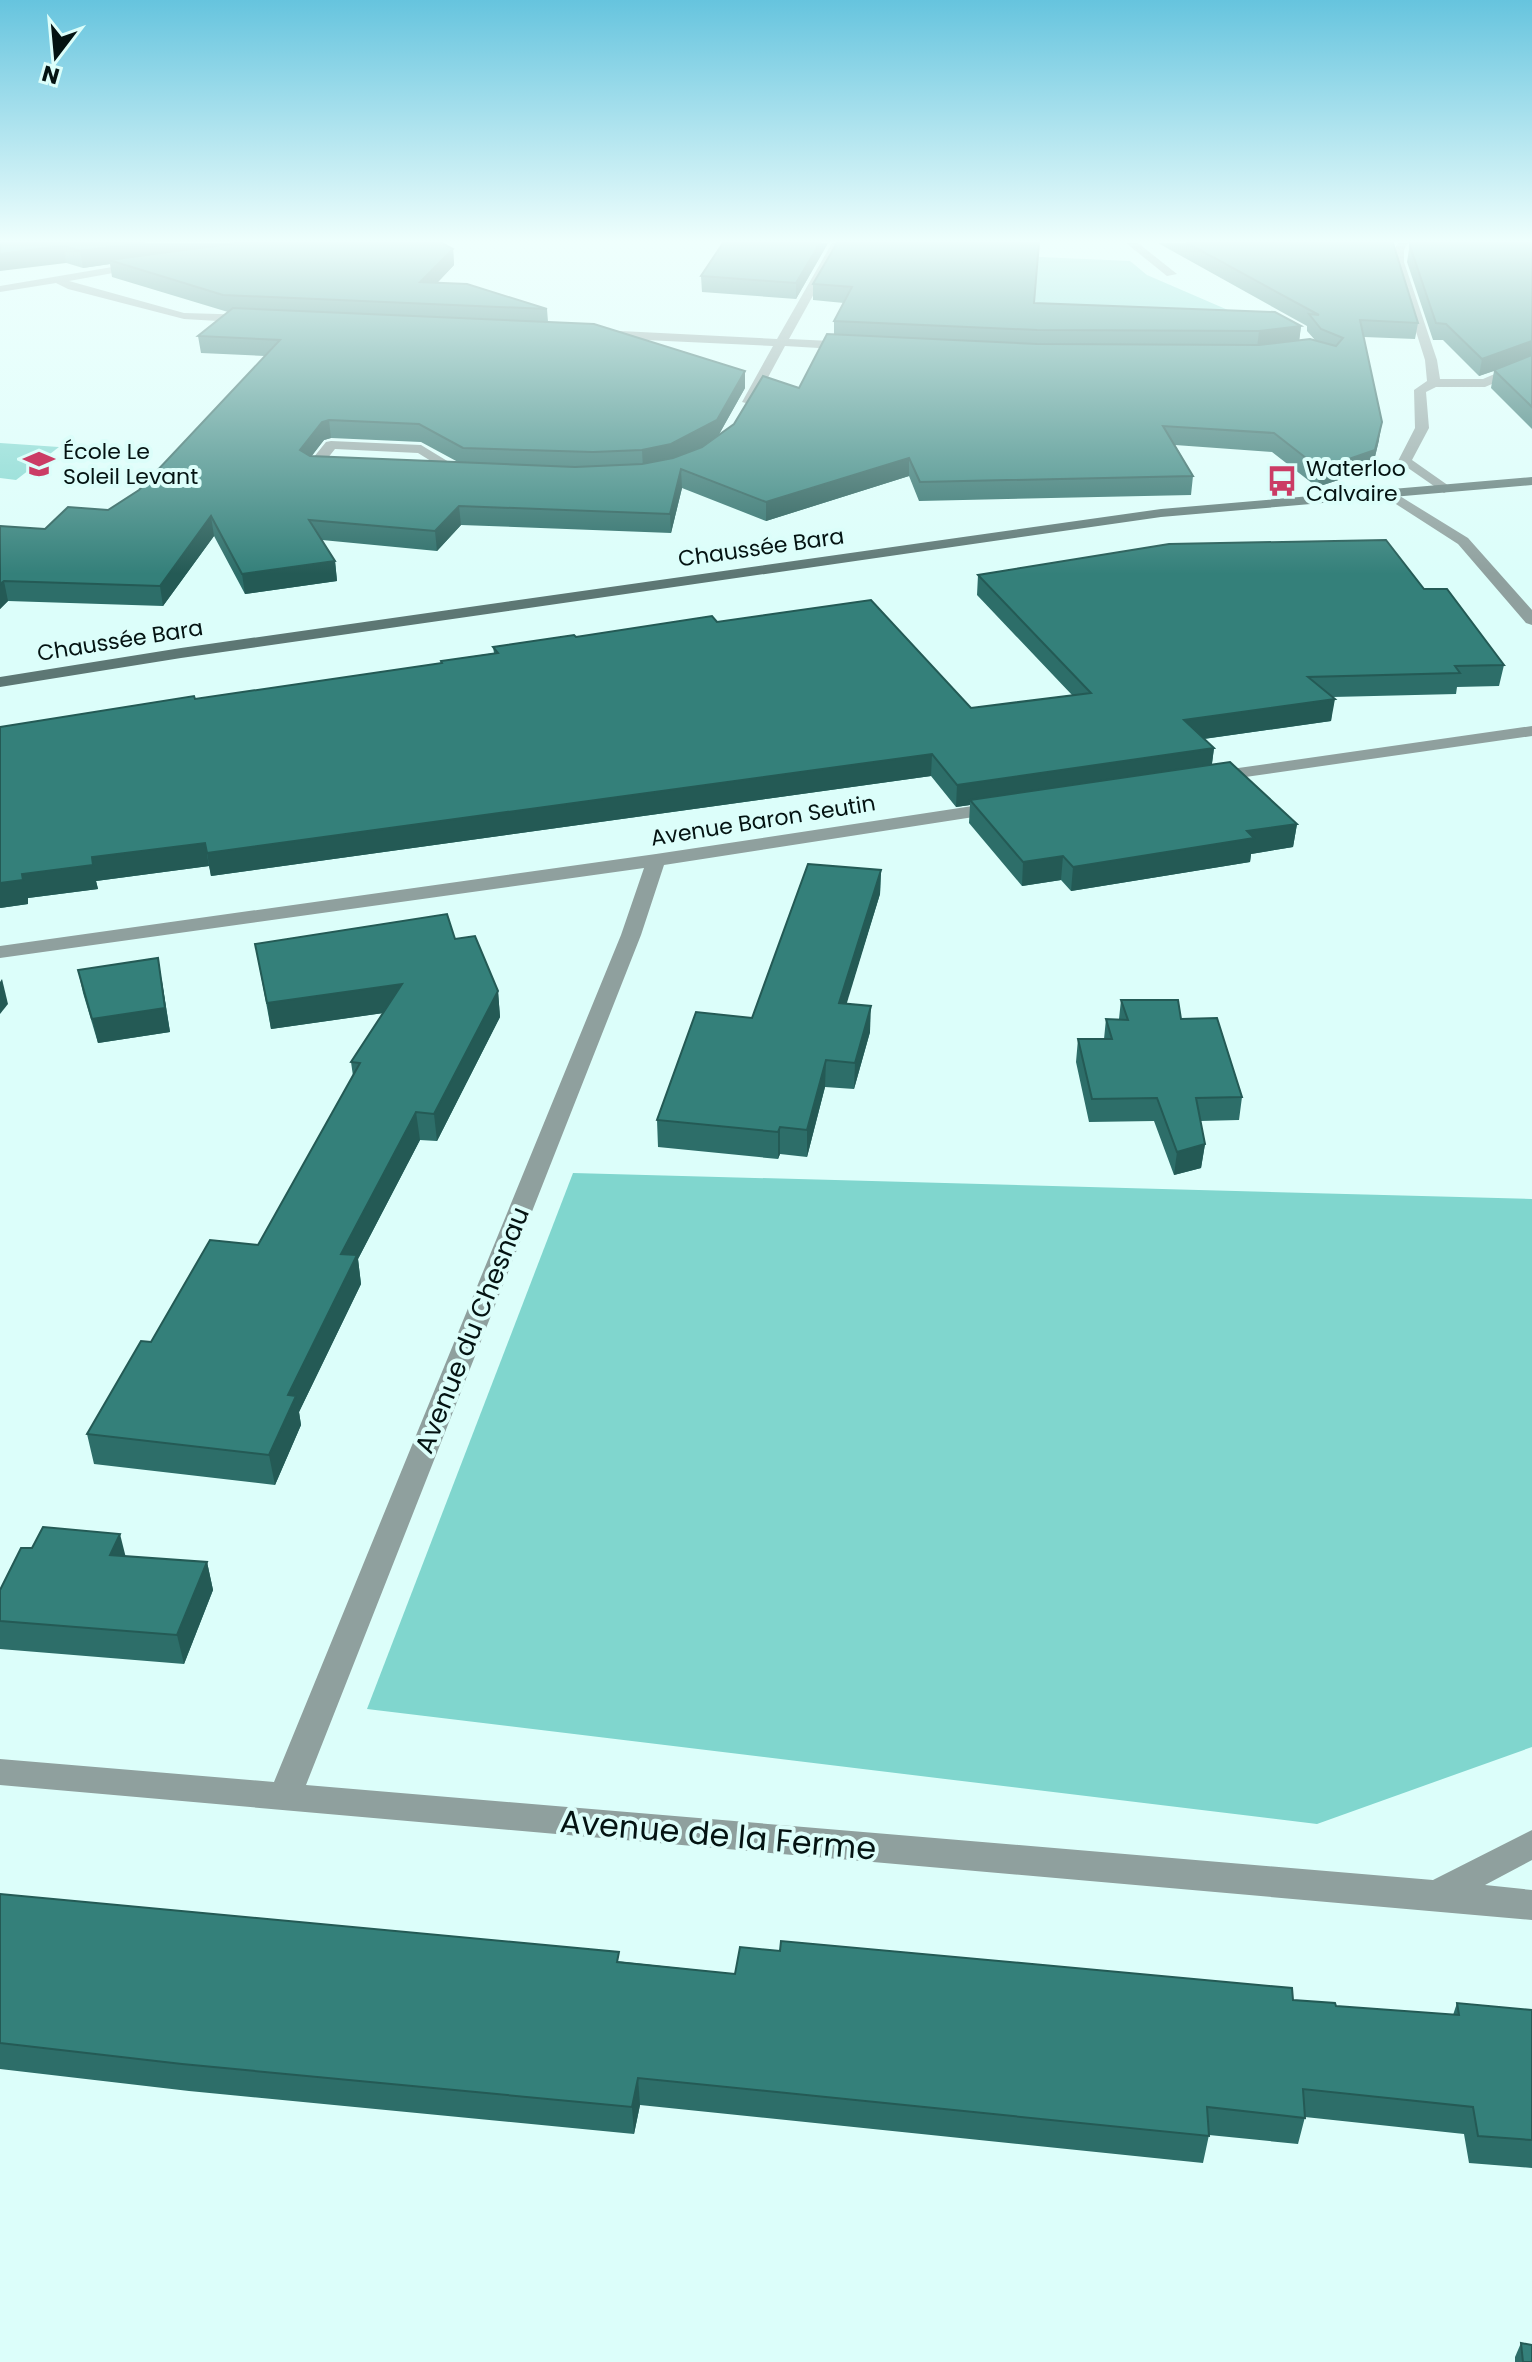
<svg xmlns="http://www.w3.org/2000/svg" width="1532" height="2362" viewBox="0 0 1532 2362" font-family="Poppins,sans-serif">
<rect width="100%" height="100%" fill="#dcfefa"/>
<g fill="#80d6ce">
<path d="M1017,256L1130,261L1147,275L1228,310L1013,302Z"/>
<path d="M0,443L59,447L16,480L0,478Z"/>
<path d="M573,1173L1532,1199V1747L1317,1824L367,1709Z"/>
</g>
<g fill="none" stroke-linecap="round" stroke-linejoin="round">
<g fill="#8fa09e" fill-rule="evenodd">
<path d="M832,243H842L789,339L852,342L858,346L852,350L785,346L753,405L742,402L773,346L601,338L595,334L601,330L777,339Z"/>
<path d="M1126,243H1138L1177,274L1167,276Z"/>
<path d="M1398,243H1408L1404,250V262L1437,360L1440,379H1483L1532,358V367L1485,387H1436L1426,392L1429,428L1412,460L1449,486L1451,489L1444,493L1398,461L1415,428L1414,390L1427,381L1425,360L1394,262V250Z"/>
<path d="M142,262L146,263V267L69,281L184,313L252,315L258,319L252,323L184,319L68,289L56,283L0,292V286Z"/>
<path d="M331,441L421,445L467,473L455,476L418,453L335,449L323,464L335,465V471H307L305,468L326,442Z"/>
<path d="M1390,490L1468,538L1532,610V625L1526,623L1458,544L1385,497V491Z"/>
<path d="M1532,726V736L1210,782L1201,777L1210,772Z"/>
<path d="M999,802L1008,808L1006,812L664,865L641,935L306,1785L1433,1880L1532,1830V1860L1485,1885L1532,1890V1920L0,1785V1759L274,1782L621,935L644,868L0,958V946L656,854Z"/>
</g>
<path fill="#5d7774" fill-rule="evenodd" d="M1532,477V485L1161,517L181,658L0,687V677L181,648L1161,509Z"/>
</g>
<g fill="#2d6e69" fill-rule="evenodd">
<path d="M0,243L453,249L454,265L437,283L547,309L548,322L745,371V388L718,436L799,388L834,335V321L844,303L813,300V284L1301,326L1299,340H1315L1307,331V326L1158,243H1394L1393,245L1418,323L1415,339L1364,337L1379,440L1372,469L1317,487L1272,452L1175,445L1193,476L1191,495L919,501L909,476L766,521L682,488L671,533L461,525L437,551L322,540L335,561L337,581L245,594L214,536L163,606L8,601L0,609V526L45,529L108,510L139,490L265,356L201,353L198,336L228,312L112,277L110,264L83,268ZM331,438L421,442L458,462L311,456L324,440Z"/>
<path d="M828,243L796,299L702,292L701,276Z"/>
<path d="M1410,243H1532V429L1491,388L1494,371L1479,376L1443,340H1433L1407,262Z"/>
<path d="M978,575L1424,589L1504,665L1499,686L1457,687L1456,694L1333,697L1331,721L1204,739L1214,748L1212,764L1297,824L1293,847L1251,854L1250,862L1071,891L1061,880L1022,886L969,823L970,805L956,807L931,776L211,876L209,866L96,881L98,889L28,898V904L0,908L195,699L441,664V661L494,653L493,647L576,637L717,622L971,708L1072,695L977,595Z"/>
<path d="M881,870L880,894L846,1003L870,1032L854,1089L825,1087L807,1157L780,1154L778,1159L658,1147L657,1120L752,1018Z"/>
<path d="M455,939L498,991L500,1017L437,1141L420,1140L358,1259L361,1284L299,1412L301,1425L275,1485L94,1464L87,1434L151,1342L258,1245L353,1076L351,1062L383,1013L271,1029L255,944Z"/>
<path d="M78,970L162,981L170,1032L98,1043L83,993Z"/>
<path d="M1121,1000L1181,1019L1242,1097L1239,1120L1200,1121L1205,1144L1201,1168L1174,1175L1154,1121L1089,1122L1076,1062L1078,1039H1104L1106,1019H1119Z"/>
<path d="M125,1556L207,1562L213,1590L184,1664L0,1649V1590Z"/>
<path d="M0,1894L735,1974L1293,2000L1336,2006L1453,2015L1457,2003L1532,2010V2168L1469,2163L1464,2134L1305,2117L1298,2144L1209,2135L1203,2163L640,2105L634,2134L189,2091L0,2069Z"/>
<path d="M1521,2343L1532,2362H1515V2357Z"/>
</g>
<g fill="#245a55">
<path d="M145,243H276L109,260L110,264L83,268L80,251Z"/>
<path d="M820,243H828L796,299V283Z"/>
<path d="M63,246L66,263L0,271V254Z"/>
<path d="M453,249L454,265L422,299L420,282Z"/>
<path d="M1301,326L1299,343L1257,348L1259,331Z"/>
<path d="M1532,341V357L1479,376L1482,359Z"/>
<path d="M745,371V388L717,438L672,462L643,468L642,450Z"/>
<path d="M329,420L331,438L324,440L302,469L300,450L322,422Z"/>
<path d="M1382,422L1379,440L1372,469L1317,487L1320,469Z"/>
<path d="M909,458V476L766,521V502Z"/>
<path d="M681,469L682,488L671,533L670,514Z"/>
<path d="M459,506L461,525L437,551L435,531Z"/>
<path d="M211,516L214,536L163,606L160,586Z"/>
<path d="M335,561L337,581L245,594L242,574Z"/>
<path d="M4,581L8,601L0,609V584Z"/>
<path d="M1335,699L1331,721L1181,742L1184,720Z"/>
<path d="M1214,748L1211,770L970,800V805L956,807L957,785Z"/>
<path d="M932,754L931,776L211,876L207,853Z"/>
<path d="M1297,824L1293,847L1251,854L1250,862L1071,891L1073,867L1247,831Z"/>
<path d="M205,843L209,866L96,881L98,889L28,898V904L0,908V883L22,874L92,857Z"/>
<path d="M1063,856L1061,880L1022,886L1023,862Z"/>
<path d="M881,870L880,894L839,1029V1003Z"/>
<path d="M158,958L170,1032L98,1043L92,1019Z"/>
<path d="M2,979L8,1004L0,1014V982Z"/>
<path d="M402,984L405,1010L271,1029L267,1003Z"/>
<path d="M498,991L500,1017L437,1141L434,1114Z"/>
<path d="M871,1006L870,1032L854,1089L855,1063Z"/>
<path d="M826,1060L825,1087L807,1157V1130Z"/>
<path d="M416,1112L420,1140L358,1259L361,1284L299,1412L301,1425L275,1485L269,1455L288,1395L341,1254Z"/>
<path d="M780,1127V1154L778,1159V1132Z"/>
<path d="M1205,1144L1201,1168L1174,1175L1177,1152Z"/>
<path d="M120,1534L127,1562L110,1555Z"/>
<path d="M207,1562L213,1590L184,1664L177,1635Z"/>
<path d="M638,2078L640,2105L634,2134L632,2107Z"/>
</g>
<g fill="#34807a" stroke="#245a55" stroke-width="2">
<path d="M0,243H145L80,251L63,246L0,254Z"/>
<path d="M236,243H442L453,249L420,282L467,284L547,309L223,295L109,260Z"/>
<path d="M723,243H820L796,283L701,276Z"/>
<path d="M837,243H1039L1034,303L1275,312L1301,326L1259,331L1037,330L834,321L852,287L813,284Z"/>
<path d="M1187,243H1393L1418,323L1360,320L1382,422L1375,450L1320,469L1274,433L1163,426L1193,476L920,482L909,458L766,502L681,469L670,514L459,506L435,531L309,520L335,561L242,574L211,516L160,586L4,581L0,584V526L45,529L68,507L108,510L139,490L280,340L198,336L233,308L594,324L745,371L717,420L671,444L642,450L593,452L463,448L419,424L329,420L322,422L300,450L310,456L575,467L642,464L673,458L702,447L734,424L763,376L799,388L827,334L1037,344L1259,345L1310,339L1336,346L1343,338L1321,329L1309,314L1319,315Z"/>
<path d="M1410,243H1532V341L1482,359L1446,324L1436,323L1410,246Z"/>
<path d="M1532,355V407L1494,370Z"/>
<path d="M1386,540L1424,589H1447L1504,665L1455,666L1460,673L1308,677L1335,699L1184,720L1214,748L957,785L932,754L207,853L205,843L92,857L93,865L22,874L23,880L0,883V727L194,696L195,699L442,663L441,661L498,653L493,647L574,635L576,637L712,616L717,622L871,600L971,708L1091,693L978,575L1169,544Z"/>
<path d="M1230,762L1297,824L1247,831L1254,838L1073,867L1063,856L1023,862L970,800Z"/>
<path d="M808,864L881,870L839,1003L871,1006L855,1063L826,1060L807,1130L780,1127L778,1132L657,1120L696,1012L752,1018Z"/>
<path d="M447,914L455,939L475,936L498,991L434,1114L416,1112L341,1254L357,1255L288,1395L296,1396L269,1455L87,1434L141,1341L151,1342L210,1240L258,1245L360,1063L351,1062L402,984L267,1003L255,944Z"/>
<path d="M158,958L165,1008L92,1019L78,970Z"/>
<path d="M1121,1000H1178L1181,1019L1217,1018L1242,1097L1196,1098L1205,1144L1177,1152L1157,1098L1092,1099L1078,1039H1112L1106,1019L1128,1020Z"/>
<path d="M43,1527L120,1534L110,1555L207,1562L177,1635L0,1621V1590L21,1548H32Z"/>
<path d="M0,1894L619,1952L617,1962L735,1974L740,1947L780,1951L781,1941L1292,1988L1293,2000L1335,2003L1336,2006L1459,2015L1457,2003L1532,2010V2140L1478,2136L1473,2107L1303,2089L1305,2118L1207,2107L1209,2136L638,2078L632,2107L182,2064L0,2043Z"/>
<path d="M1521,2343L1532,2345V2362H1523Z"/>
</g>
<linearGradient id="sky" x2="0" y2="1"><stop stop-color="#66c4de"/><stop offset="0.42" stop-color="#effffd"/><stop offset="1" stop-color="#effffd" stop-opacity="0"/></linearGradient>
<rect width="1532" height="574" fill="url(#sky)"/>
<defs>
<symbol id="school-bare" viewBox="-9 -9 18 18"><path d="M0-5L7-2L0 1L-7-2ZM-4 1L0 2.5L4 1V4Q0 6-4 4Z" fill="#cb3c65" stroke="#dcfefa" stroke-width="2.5" paint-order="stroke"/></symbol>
<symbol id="bus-bare" viewBox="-9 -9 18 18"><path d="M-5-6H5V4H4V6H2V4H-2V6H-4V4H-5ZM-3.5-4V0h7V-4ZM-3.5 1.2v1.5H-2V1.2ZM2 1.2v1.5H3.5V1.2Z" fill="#cb3c65" stroke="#dcfefa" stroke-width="2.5" paint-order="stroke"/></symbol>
</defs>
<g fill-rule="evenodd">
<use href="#school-bare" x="17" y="442" width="44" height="44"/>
<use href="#bus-bare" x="1260" y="459" width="44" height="44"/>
</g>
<g text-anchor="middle" stroke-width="8" stroke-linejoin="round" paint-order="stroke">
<g font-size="22" fill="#041312" stroke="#dcfefa" text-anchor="start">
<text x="63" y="459">École Le<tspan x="63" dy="25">Soleil Levant</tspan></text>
<text x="1306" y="476">Waterloo<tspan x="1306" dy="25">Calvaire</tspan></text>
</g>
<g font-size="22" fill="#041312" stroke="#dcfefa">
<text transform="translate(761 547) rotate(-8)" y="8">Chaussée Bara</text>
<text transform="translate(120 640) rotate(-9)" y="8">Chaussée Bara</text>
<text transform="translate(763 820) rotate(-9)" y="8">Avenue Baron Seutin</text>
</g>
<g font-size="26" fill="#041312" stroke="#dcfefa">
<text transform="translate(472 1330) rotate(-68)" y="9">Avenue du Chesnau</text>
</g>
<g font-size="32" fill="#041312" stroke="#dcfefa">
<text transform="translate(718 1835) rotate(5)" y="11">Avenue de la Ferme</text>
</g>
</g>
<g transform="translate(56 56) rotate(196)" stroke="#dcfefa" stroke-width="6" paint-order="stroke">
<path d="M0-6L14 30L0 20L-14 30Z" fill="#041312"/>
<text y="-12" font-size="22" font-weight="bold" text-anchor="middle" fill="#041312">N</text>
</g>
</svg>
